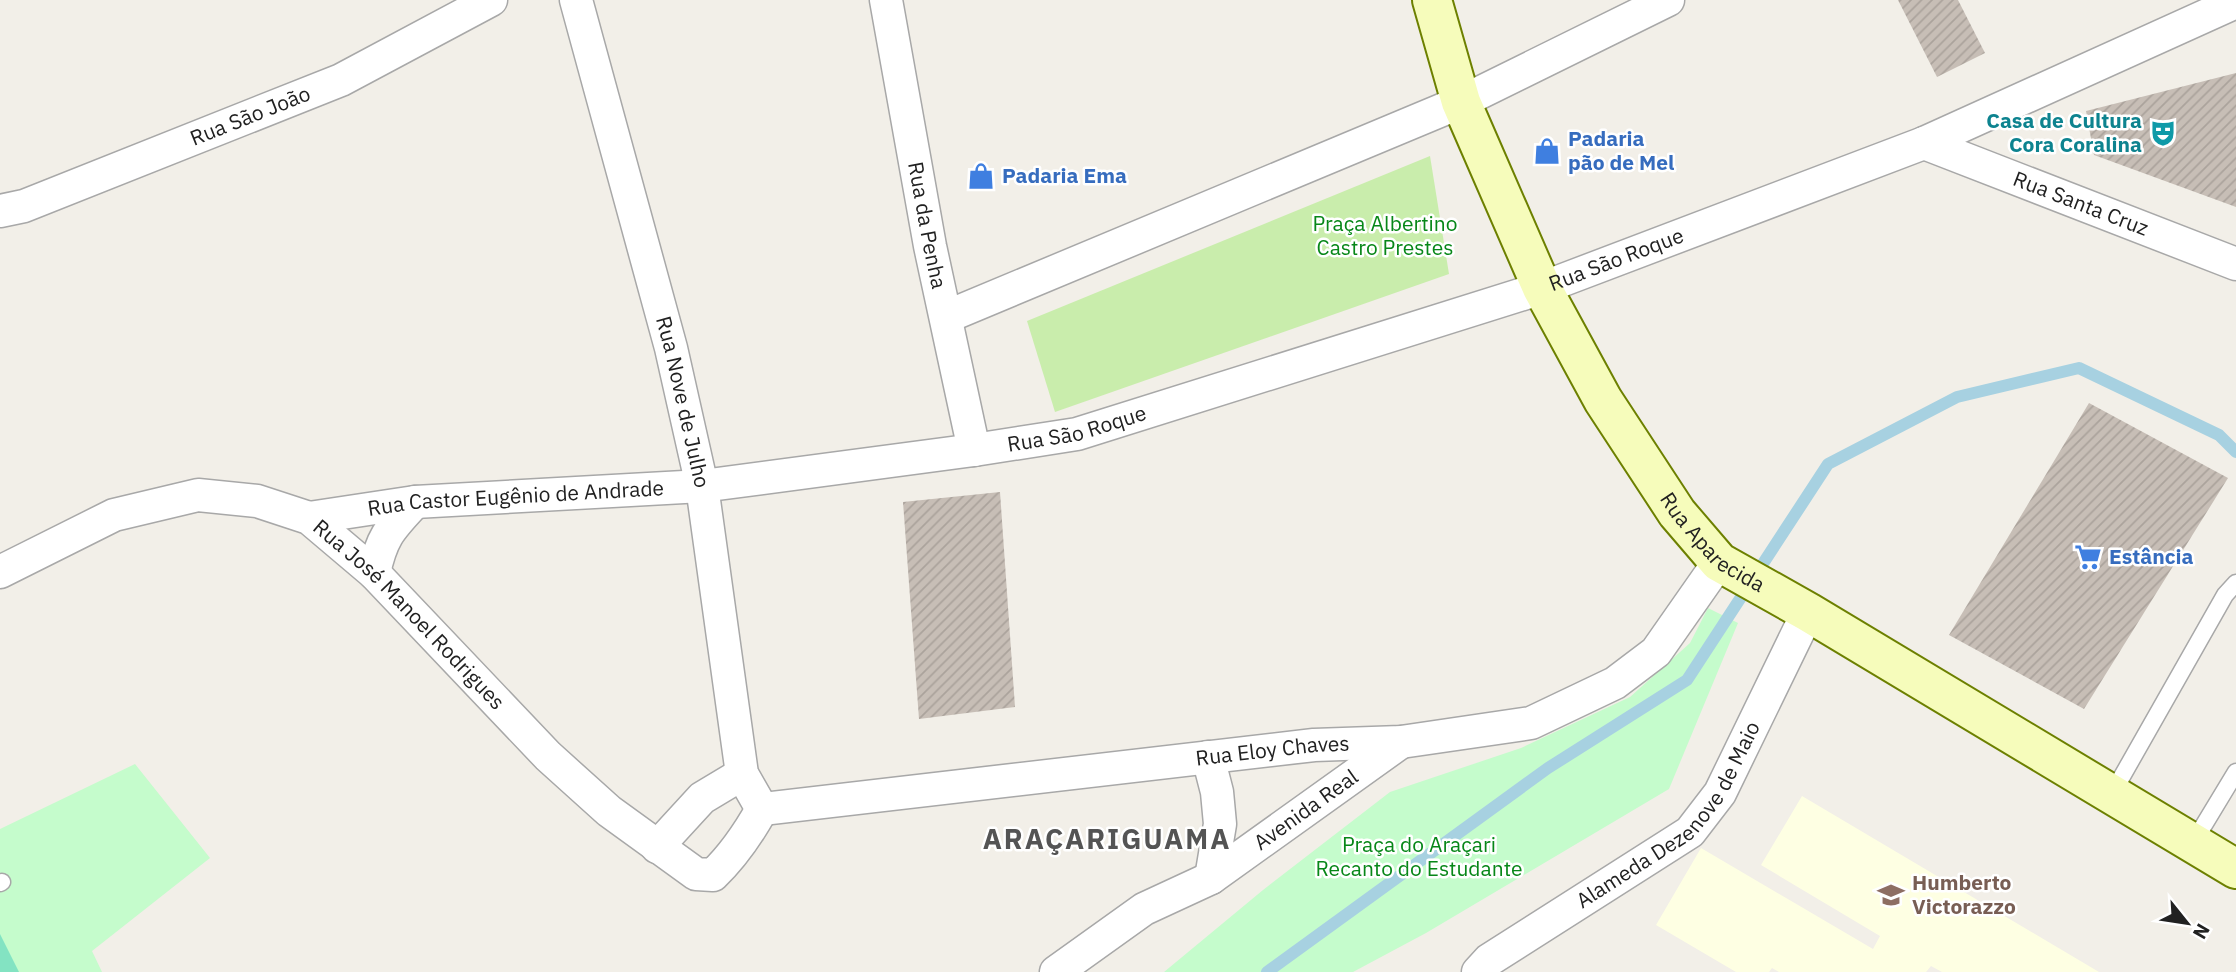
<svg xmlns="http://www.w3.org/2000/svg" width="2236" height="972" viewBox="0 0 2236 972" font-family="'IBM Plex Sans',sans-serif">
<defs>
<pattern id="building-hatch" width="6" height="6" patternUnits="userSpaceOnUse" patternTransform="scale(1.75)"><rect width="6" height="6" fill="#c7beb6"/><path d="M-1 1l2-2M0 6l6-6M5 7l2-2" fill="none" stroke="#aba39c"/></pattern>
</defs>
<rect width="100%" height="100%" fill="#f2efe8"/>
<path fill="#feffe3" d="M1802,796L2099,972H1942L1931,966L1926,972H1779L1772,968L1769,972H1736L1656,925L1701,848L1873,949L1880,936L1761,865Z"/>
<path fill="#c9edac" d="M1430,156L1449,274L1055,412L1027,321Z"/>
<g fill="#c5fccc">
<path d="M1708,608L1738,623L1669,789L1426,933L1353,972H1164L1263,890L1390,792L1521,748L1630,697L1690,643Z"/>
<path d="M135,764L210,858L92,951L102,972H0V829Z"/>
</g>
<path fill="#83e3c2" d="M0,934L19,972H0Z"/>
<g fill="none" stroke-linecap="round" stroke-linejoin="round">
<path stroke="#a7d1e1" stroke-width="12" d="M1267,972L1548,768L1687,680L1828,464L1957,397L2079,368L2219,435L2236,452"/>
</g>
<g fill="url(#building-hatch)">
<path d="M1898,0H1958L1985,53L1937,77Z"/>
<path d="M2236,73V207L2094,155L2086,111Z"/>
<path d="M2089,403L2228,478L2084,709L1949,635Z"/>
<path d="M1000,492L1015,707L919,719L903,502Z"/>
</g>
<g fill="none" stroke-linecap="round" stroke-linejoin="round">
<defs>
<g id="lane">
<path d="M2112,794L2225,595L2236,583"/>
<path d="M2193,843L2236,772"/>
<path d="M0,883L2,882"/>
</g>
<g id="street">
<path id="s1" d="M576,0L671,348L702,486L742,774L762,809"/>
<path id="s2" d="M886,0L930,246L974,450"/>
<path id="s3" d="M1924,143L2236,264"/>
<path id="s4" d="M0,211L24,206L341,80L491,0"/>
<path d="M946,317L1461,102L1668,0"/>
<path id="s5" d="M309,518L415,502L702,486L974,450L1077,434L1542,288L1924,143L2236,2"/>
<path id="s6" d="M0,572L114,515L198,495L257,501L309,518L374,573L548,756L609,811L696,874L713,875C734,855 748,834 762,809"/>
<path d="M374,573C382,536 390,529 415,502"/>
<path d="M1208,757L1217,792L1220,824L1211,878"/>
<path id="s7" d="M762,809L1314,745L1401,742L1531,723L1615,683L1656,652L1719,562"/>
<path d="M657,847L702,798L742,774"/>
<path id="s8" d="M1056,972L1144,909L1211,878L1401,742"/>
<path id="s9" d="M1478,972L1489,960L1690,832L1720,793L1808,612"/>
</g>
<g id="secondary">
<path id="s10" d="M1432,0L1461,102L1542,288L1603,400L1677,513L1719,562L1808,612L2236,869"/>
</g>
</defs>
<use href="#lane" stroke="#a8a8a8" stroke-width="19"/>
<use href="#street" stroke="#a8a8a8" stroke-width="35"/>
<use href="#secondary" stroke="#6d8000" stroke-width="42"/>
<use href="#lane" stroke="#fff" stroke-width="16"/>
<use href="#street" stroke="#fff" stroke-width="32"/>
<use href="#secondary" stroke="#f6fcbb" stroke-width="38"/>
</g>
<defs>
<symbol id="theatre-bare" viewBox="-9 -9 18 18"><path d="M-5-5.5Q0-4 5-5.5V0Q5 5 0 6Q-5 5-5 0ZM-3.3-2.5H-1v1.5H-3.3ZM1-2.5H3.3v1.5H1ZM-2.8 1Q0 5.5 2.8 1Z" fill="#0f9aa8" stroke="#fff" stroke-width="2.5" paint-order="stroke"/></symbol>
<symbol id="shop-bare" viewBox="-9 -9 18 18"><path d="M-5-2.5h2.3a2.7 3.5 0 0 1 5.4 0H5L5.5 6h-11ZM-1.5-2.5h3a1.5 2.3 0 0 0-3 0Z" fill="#3f7fe0" stroke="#fff" stroke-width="2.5" paint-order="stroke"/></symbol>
<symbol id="supermarket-bare" viewBox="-9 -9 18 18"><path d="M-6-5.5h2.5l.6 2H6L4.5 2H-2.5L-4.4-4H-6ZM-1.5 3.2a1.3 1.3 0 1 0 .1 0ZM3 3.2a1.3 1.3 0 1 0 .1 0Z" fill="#3f7fe0" stroke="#fff" stroke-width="2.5" paint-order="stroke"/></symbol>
<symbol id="school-bare" viewBox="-9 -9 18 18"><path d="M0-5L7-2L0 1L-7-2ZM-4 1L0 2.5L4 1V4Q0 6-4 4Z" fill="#8d6e63" stroke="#fff" stroke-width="2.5" paint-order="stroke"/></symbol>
</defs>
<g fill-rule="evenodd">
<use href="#theatre-bare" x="2144" y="114" width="38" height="38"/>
<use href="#shop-bare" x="1528" y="132" width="38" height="38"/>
<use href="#shop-bare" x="962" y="157" width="38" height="38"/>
<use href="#supermarket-bare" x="2069" y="538" width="38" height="38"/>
<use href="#school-bare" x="1872" y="876" width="38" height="38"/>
</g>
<g text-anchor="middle" stroke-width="5" stroke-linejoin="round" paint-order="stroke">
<g font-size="21" fill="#212121" stroke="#fff">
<text dy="7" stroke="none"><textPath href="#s4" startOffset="268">Rua São João</textPath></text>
<text dy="7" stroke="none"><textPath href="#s3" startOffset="168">Rua Santa Cruz</textPath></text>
<text dy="7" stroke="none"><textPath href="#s2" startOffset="229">Rua da Penha</textPath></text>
<text dy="7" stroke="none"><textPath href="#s5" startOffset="1340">Rua São Roque</textPath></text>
<text dy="7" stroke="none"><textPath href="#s1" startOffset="416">Rua Nove de Julho</textPath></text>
<text dy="7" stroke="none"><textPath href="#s5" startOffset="774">Rua São Roque</textPath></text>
<text dy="7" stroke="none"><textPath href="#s5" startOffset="208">Rua Castor Eugênio de Andrade</textPath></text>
<text dy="7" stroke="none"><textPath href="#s10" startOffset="618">Rua Aparecida</textPath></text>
<text dy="7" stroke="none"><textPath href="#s6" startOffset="467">Rua José Manoel Rodrigues</textPath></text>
<text dy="7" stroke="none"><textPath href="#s7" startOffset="514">Rua Eloy Chaves</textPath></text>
<text dy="7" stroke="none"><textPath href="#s8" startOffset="299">Avenida Real</textPath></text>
<text dy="7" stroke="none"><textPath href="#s9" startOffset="252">Alameda Dezenove de Maio</textPath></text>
</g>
<g font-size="21" font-weight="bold" fill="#0d838f" stroke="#fff" text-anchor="end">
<text x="2142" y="128">Casa de Cultura<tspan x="2142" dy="24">Cora Coralina</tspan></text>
</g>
<g font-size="21" font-weight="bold" fill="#366cbe" stroke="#fff" text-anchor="start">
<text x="1568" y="146">Padaria<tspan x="1568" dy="24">pão de Mel</tspan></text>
<text x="1002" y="183">Padaria Ema</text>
<text x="2109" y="564">Estância</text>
</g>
<g font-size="21" fill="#078718" stroke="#fff">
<text x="1385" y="231">Praça Albertino<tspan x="1385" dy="24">Castro Prestes</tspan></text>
<text x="1419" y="852">Praça do Araçari<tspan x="1419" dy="24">Recanto do Estudante</tspan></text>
</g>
<g font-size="21" font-weight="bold" fill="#785e54" stroke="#fff" text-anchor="start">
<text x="1912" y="890">Humberto<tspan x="1912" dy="24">Victorazzo</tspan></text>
</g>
<g font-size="28" font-weight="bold" letter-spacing="2" fill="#545454" stroke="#fff">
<text x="1107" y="849">ARAÇARIGUAMA</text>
</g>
</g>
<g transform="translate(2187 923) rotate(120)" stroke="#ffffff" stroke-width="5" paint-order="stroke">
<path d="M0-5L12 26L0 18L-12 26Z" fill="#212121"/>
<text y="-10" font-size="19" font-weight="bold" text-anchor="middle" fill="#212121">N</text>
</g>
</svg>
